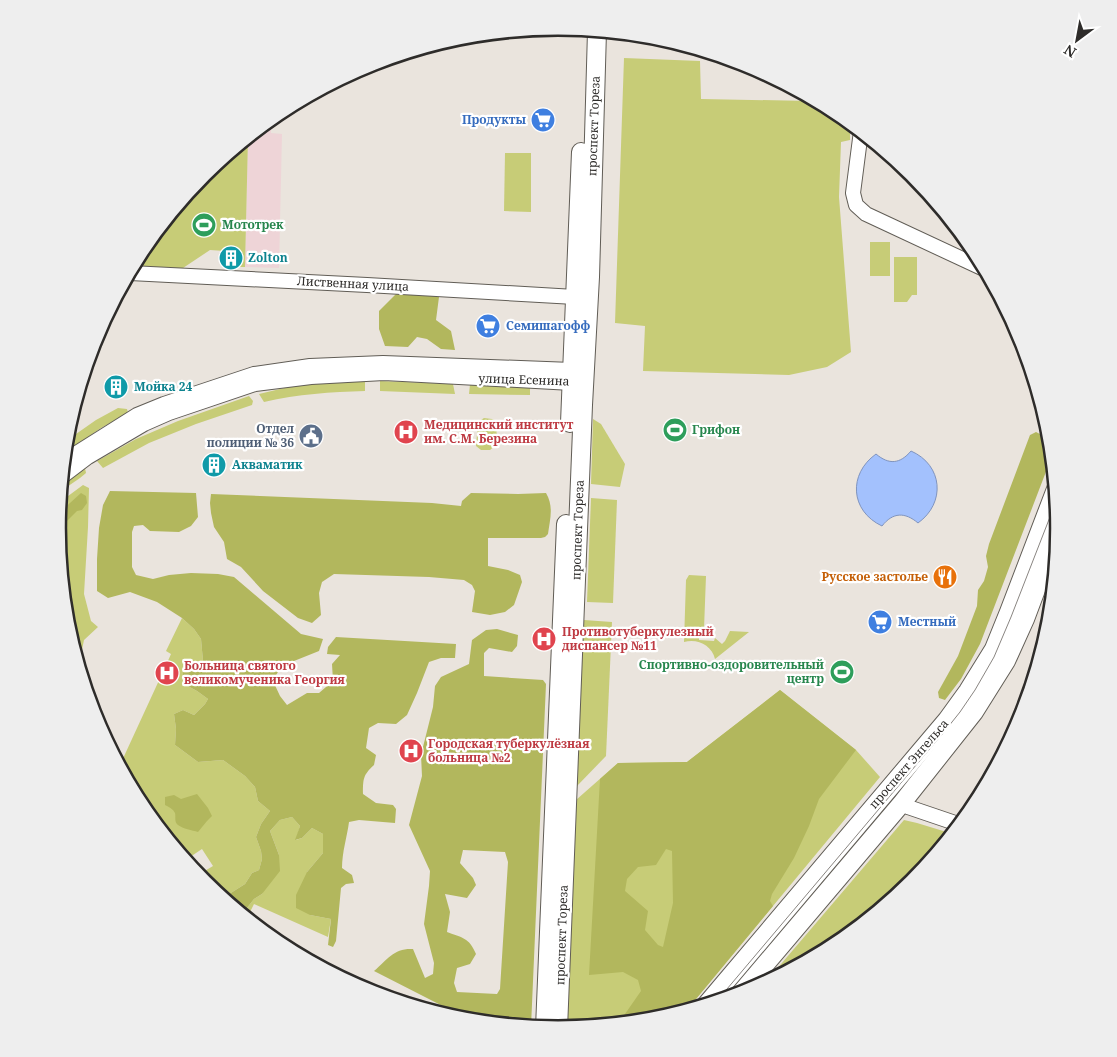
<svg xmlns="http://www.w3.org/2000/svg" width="1117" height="1057" viewBox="0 0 1117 1057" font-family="'Noto Serif',serif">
<rect width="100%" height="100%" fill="#eae4dd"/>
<path fill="#eed4d7" d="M271,119V133L282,134L279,268L245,267L248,138Z"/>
<g fill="#c7cc77">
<path d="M624,58L700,61L701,99L810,101L811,98L837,112L850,123V140L841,142L839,197L851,352L827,367L789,375L643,371L645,326L615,323Z"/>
<path d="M248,138L245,267H236V249L226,248L225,251L210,250L177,272L131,270L142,250L204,174Z"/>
<path d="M505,153H531V212L504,211Z"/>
<rect x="870" y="242" width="20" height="34"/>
<path d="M894,257H917V295H912L907,302H894Z"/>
<path d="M365,381V391C331,392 298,394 264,402L259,394L297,385Z"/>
<path d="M380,381L453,384L455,394L380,391Z"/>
<path d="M470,384L530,386V395L469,394Z"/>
<path d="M249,396L253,401L252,405L196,424L149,443L103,468L97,461L136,439L178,421Z"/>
<path d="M118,408L127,409L128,413L101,428L65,453L66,441L96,420Z"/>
<path d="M484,418L492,419L497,422L496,445L490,450H481L476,446L478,422Z"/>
<path d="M593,419L601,424L625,464L620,487L591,484Z"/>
<path d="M85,468L86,473L80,478L61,491L62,485Z"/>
<path d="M83,485L89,488L88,527L84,594L91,621L98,627L84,640L79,664L67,626L58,528L60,502Z"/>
<path d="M591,498L617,500L613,603L587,602Z"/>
<path d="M689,575L706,576L704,629H699V640L714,641L715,638L722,644L725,641L730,631L749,632L715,659C712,645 697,638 684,642L686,580Z"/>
<path d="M182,618L194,629L201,639L203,661L191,666L184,684L197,691L208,699L205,704L194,715L183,710L174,714L176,729L175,745L198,762L223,760L245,776L255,787L258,801L270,811L261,824L256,837L261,851L262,859L259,870L252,873L245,884L226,896V901L204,883L198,875L213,866L202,849L190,857L193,863L192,868L142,807L120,765L167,663L171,654L166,651Z"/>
<path d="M584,620L612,622L606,756L576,787Z"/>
<path d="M780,690L856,750L880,777L686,1011L656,1020L566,1029L576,800L618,763L687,762Z"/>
<path d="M292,817L300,826L296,840L302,838L312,828L323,834V853L307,872L310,915L331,919L328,937L254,904L247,918L241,913H243L254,899L262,894L279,855L270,831L280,820Z"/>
<path d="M904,820L917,823L953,834L913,883L837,945L764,984Z"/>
</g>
<g fill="#b2b75d" fill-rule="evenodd">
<path d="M420,291L439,297L436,320L451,331L455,350L441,349L427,339L417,337L408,347L385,346L379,329V311L398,292Z"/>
<path d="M1036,432C1053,440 1051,438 1052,456L980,644L961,679L945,700L939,698L938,692L958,656L977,606L978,590L984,581L988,567L986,556L989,544L1030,435Z"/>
<path d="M110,491L196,493L198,517L191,526L179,532L150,531L143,525L134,526L132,532V567L136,575L153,579L169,575L191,573L218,574L234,577L301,634L323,639L319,651L294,661L279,670L273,681L280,696L287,705L307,693H319L333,681L332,664L340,655L327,654L328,647L336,637L456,644L455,658H441L429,662L417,693L407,715L396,724L378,723L369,728L366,748L376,755L374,765C363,775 363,779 363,794L376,803L393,805L396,809L395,823L359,820L349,822C347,837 342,852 342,868L352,875L354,883L346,884L341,888L336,941L333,947L328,945L331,919L310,915L296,908V895L307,872L323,853V834L312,828L302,838L295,840L300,826L292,817L280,820L270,831L279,855L280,871L262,894L254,899L243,913H241L226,901V896L245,884L252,873L259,870L262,859L261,851L256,837L261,824L270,811L258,801L255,787L245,776L223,760L198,762L175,745L176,729L174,714L183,710L194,715L205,704L208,699L197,691L184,684L183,673L191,666L203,661L201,639L194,629L182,618L157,602L130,592L108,598L97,591V559L99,528L103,505Z"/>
<path d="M81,493L86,496L87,503L82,510L77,511L58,530L59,513Z"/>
<path d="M471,493L518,494L546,493C554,507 550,519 548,534L545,537L541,538H488V566L508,570L520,575L522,582L514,605L505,612L490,615L472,612L475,591L472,585L464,580L429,577L334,574L322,582L319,593L321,615L312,623L298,618L263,591L241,567L227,559L224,542L214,527L211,513L210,503L211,494L432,503L461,506L462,501Z"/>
<path d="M497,629L518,635L517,646L512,652L489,648L484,653V676L543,680L546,684L531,1027L472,1021L374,971C388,959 394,948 413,949L425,978L433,974L434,963L424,924L429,886L430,871L409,825L422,776L421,755L433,707L435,686L441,677L469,664L472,640L486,630ZM463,850L505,852L508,862L500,989L497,994L457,992L454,983L457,968L470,964L476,954C469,937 462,938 447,932L450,912L445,894L467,898L476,885L473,878L460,863Z"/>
<path d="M780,690L856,750L819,799L809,826L794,858L772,894L770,901L773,906L686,1011L656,1020L618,1024L641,991L638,980L623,972L589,975L600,779L618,763L687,762ZM666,849L672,851L673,903L663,947L658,945L645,930L648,911L625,891L627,879L638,867L656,865Z"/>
<path d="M197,794L208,808L212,816L207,821L198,832C192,830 183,829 178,825C174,822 176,817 175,813C173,809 169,807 165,805V797L174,795L181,799Z"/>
</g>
<path fill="#a3c1fd" stroke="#8094be" d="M911,451C943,465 946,503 918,523C905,512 893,512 882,526C850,511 848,474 876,454C889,465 900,464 911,451Z"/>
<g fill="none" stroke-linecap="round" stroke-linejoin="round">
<defs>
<g id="minor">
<path d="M861,131L853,193L856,205L866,214L986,270"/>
<path d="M130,273L367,285L575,297"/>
<path d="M64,461L137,415L164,404L254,374L310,366L383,363L572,370L579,374"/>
<path d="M63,476L88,457L144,424L169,413L255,384L311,377L384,373L572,383L579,379"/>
<path d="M902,803L908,807L961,825"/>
</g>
<g id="major">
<path d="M570,423L581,152"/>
<path d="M740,994L902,803L974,712L1006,661L1025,619L1059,528"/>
<path d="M706,1005L947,720L968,691L994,649L1009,612L1056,489"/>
<path d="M545,1028L566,524"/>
<path d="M558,1029L583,405L590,277L597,31"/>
</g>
</defs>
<use href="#minor" stroke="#615d56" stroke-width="16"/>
<use href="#major" stroke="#615d56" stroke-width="20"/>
<use href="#minor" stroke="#fff" stroke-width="14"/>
<use href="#major" stroke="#fff" stroke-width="18"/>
<path stroke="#898581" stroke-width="1" d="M716,1002L944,732L960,712L975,690L994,657L1011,617L1057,499"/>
</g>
<defs>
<symbol id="supermarket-disc" viewBox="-11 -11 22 22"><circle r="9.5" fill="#3f7fe0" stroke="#fff"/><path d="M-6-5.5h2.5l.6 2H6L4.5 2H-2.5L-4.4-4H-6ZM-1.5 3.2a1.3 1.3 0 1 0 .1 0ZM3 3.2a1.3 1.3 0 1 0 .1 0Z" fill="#fff"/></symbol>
<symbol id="stadium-disc" viewBox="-11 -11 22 22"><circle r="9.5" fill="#2e9e5b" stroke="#fff"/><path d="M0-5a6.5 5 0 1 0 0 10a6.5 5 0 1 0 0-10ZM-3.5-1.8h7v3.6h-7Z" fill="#fff"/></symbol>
<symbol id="building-disc" viewBox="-11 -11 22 22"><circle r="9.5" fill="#0f9aa8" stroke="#fff"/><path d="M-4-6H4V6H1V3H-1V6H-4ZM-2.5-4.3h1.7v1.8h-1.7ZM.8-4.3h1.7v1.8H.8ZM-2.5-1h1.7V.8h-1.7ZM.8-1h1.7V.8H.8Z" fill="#fff"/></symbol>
<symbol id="hospital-disc" viewBox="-11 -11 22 22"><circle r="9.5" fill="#e0444e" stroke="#fff"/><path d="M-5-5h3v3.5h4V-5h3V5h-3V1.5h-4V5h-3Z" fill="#fff"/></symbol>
<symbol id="civic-disc" viewBox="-11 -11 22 22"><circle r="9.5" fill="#5c6f8a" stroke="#fff"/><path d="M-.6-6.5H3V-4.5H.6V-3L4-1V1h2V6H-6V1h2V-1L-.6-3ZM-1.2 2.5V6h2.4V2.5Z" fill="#fff"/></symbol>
<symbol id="restaurant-disc" viewBox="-11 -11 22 22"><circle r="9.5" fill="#e8710a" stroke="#fff"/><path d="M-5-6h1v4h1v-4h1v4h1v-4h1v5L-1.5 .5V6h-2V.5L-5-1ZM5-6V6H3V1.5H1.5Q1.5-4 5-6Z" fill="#fff"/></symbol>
</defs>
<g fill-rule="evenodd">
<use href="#supermarket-disc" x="529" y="106" width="28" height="28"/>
<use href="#stadium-disc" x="190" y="211" width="28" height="28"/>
<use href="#building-disc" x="217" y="244" width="28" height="28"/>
<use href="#supermarket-disc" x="474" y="312" width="28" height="28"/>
<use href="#building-disc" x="102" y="373" width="28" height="28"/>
<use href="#stadium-disc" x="661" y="416" width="28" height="28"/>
<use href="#hospital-disc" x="392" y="418" width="28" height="28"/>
<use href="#civic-disc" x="297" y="422" width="28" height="28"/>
<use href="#building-disc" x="200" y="451" width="28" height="28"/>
<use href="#restaurant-disc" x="931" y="563" width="28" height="28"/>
<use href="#supermarket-disc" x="866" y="608" width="28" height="28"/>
<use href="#hospital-disc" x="530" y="625" width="28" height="28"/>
<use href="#stadium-disc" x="828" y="658" width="28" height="28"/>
<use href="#hospital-disc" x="153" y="659" width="28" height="28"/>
<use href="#hospital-disc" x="397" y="737" width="28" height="28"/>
</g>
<g text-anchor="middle" stroke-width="4.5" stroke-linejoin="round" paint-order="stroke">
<g font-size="12" font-weight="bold" fill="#366cbe" stroke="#fff" text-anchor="start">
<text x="526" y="124" text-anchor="end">Продукты</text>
<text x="506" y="330">Семишагофф</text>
<text x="898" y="626">Местный</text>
</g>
<g font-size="12" fill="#2e2c2a" stroke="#fff">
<text transform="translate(594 126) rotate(-88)" y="4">проспект Тореза</text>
<text transform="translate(353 284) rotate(3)" y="4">Лиственная улица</text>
<text transform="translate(524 380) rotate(2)" y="4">улица Есенина</text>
<text transform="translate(578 530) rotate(-88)" y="4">проспект Тореза</text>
<text transform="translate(909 764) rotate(-49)" y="4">проспект Энгельса</text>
<text transform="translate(562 935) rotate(-88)" y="4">проспект Тореза</text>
</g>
<g font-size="12" font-weight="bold" fill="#27864d" stroke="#fff" text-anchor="start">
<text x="222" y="229">Мототрек</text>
<text x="692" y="434">Грифон</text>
<text x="824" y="669" text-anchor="end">Спортивно-оздоровительный<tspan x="824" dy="14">центр</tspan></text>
</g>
<g font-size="12" font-weight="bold" fill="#0d838f" stroke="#fff" text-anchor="start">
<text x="248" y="262">Zolton</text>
<text x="134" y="391">Мойка 24</text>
<text x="232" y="469">Акваматик</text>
</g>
<g font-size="12" font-weight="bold" fill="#be3a42" stroke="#fff" text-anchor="start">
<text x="424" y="429">Медицинский институт<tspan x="424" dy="14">им. С.М. Березина</tspan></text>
<text x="562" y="636">Противотуберкулезный<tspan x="562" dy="14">диспансер №11</tspan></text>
<text x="184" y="670">Больница святого<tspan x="184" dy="14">великомученика Георгия</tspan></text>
<text x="428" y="748">Городская туберкулёзная<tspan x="428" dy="14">больница №2</tspan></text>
</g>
<g font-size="12" font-weight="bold" fill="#4e5e75" stroke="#fff" text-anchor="end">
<text x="294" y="433">Отдел<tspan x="294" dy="14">полиции № 36</tspan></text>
</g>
<g font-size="12" font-weight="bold" fill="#c56008" stroke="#fff" text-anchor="end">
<text x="928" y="581">Русское застолье</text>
</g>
</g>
<path d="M0 0H1117V1057H0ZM66 528a492 492 0 1 1 984 0a492 492 0 1 1-984 0Z" fill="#eee" fill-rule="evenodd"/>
<path fill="none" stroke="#2e2c2a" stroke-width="2.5" d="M66 528a492 492 0 1 1 984 0a492 492 0 1 1-984 0Z"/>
<g transform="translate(1077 40) rotate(212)" stroke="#ffffff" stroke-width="4" paint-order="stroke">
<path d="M0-4L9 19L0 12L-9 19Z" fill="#2e2c2a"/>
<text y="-8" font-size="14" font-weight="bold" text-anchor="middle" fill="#2e2c2a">N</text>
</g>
</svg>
